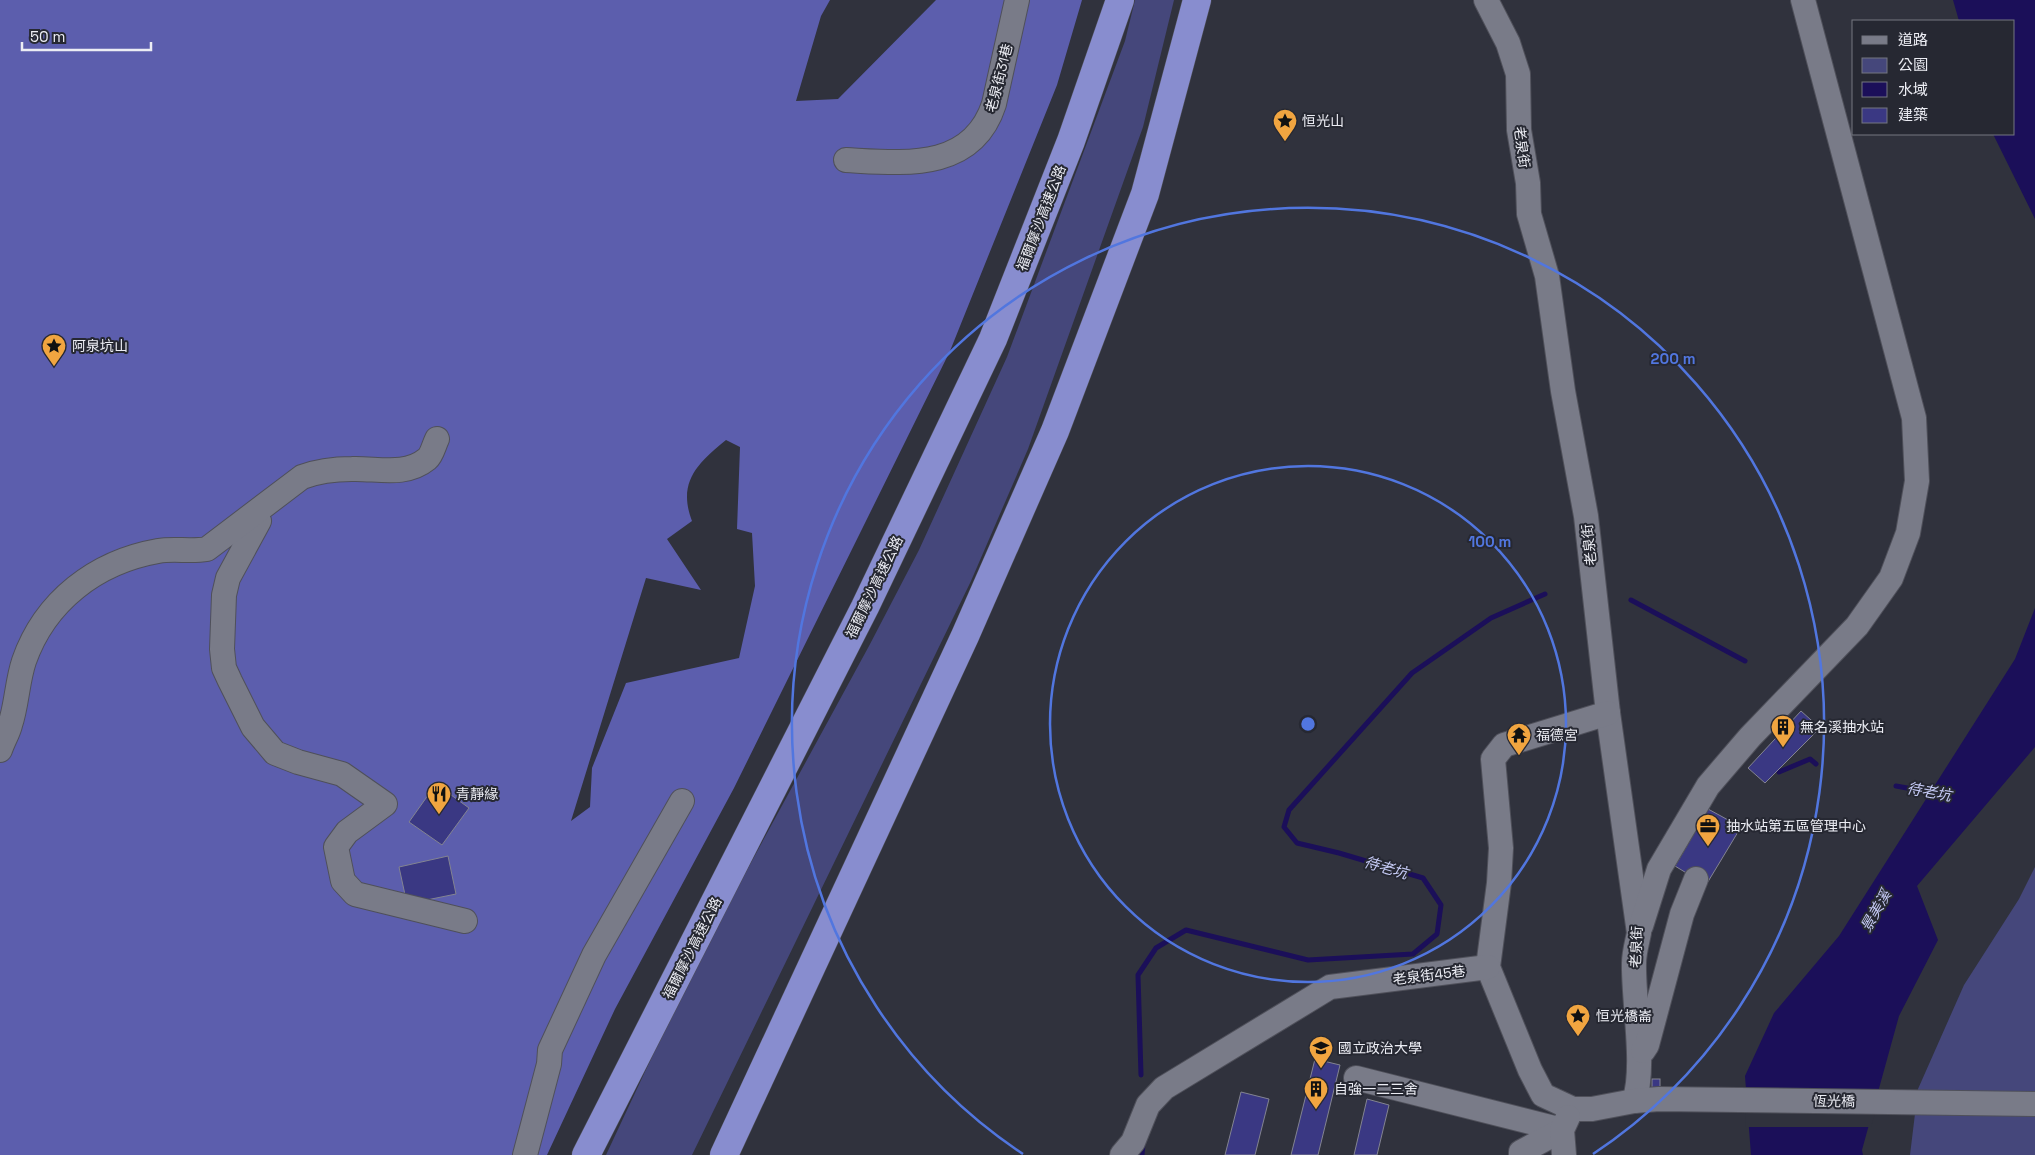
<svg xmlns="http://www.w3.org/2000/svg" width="2035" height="1155" viewBox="0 0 2035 1155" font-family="'Space Grotesk','Noto Sans TC',sans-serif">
<rect width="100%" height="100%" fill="#30323d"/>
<g fill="#45477b">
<path d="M1135,0H1174L1143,127L1028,449L971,581L692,1155H606L693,969L869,646L919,550L1007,357L1125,41Z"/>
<path d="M2035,867V1155H1910L1918,1089L1964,985L2019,899Z"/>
</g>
<path fill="#5c5ead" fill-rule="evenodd" d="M0,0H830L821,16L796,101L838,99L936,0H1082L1057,85L950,351L734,788L615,1009L547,1155H0ZM726,440L740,447L737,529L752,533L755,586L739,658L626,683L592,768L590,807L571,821L646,578L701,590L667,539L692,521C677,482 698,463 726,440Z"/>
<g fill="#1b0f59">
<path d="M1953,0H2035V219L1993,134H2014V21H1959Z"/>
<path d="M2035,608V747L1917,886L1938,940L1899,1016L1862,1150L1863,1155H1751L1745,1076L1774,1013L1839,936L2015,659Z"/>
</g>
<path fill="#30323d" d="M1880,1095L1871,1127H1746L1744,1096Z"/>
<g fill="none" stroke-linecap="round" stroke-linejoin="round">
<g stroke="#1b0f59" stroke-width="5">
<path d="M1631,600L1745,661"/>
<path d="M1779,772L1810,759L1816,764"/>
<path d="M1896,786L1935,793"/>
<path d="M1141,1075L1138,975L1156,948L1186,930L1308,960L1413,954L1437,934L1441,905L1423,878L1339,853L1297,843L1284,827L1289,810L1412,673L1491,618L1545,594"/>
<path d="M1142,1155L1143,1143"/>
</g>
</g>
<g fill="#3a3883" stroke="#838491">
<path d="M1801,711L1820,728L1765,783L1748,768Z"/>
<path d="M436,784L469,808L442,845L409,822Z"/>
<path d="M1708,809L1741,827L1706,885L1675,866Z"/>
<path d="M448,856L456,894L407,904L399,867Z"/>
<path d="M1315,1059L1340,1065L1318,1155H1291Z"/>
<rect x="1652" y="1079" width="8" height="15"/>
<path d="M1241,1092L1269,1099L1255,1155H1225Z"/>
<path d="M1367,1099L1389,1105L1377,1155H1354Z"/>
</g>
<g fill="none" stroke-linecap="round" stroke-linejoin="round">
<defs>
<g id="minor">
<path d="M1486,0L1508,43L1518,74L1519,130L1528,183L1529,214L1547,276L1563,391L1586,516L1608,713L1639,933C1637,943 1634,953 1634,963C1633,1000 1646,1069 1634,1101"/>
<path d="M846,160C903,163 972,172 994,104L1017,0"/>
<path d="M255,514L259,521L228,578L224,595L222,649L224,668L230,681L253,727L275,753L298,762L342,774L385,804L347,832L336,847L343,881L355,894L465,921"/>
<path d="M1608,713L1504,745L1493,759L1501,848L1499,883L1488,967L1530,1070L1543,1095L1573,1109H1592L1634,1101L1659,1099L2035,1104"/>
<path d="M0,750C3,741 8,733 10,725C17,704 17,682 24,661C45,601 96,562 158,551C174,548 190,552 207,549L302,477C318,471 335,469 352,469C377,468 405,477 427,459C432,455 434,445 437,439"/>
<path d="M1641,926L1659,869L1708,786L1750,737L1857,626L1891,578L1908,533L1917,481L1914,418L1803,0"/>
<path d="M1643,1051L1647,1045L1682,914L1696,879"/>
<path d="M1356,1078L1562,1130"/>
<path d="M525,1155L549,1064L550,1050L594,955L682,801"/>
<path d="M1122,1155L1133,1142L1148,1105L1164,1088L1330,987L1488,967"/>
<path d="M1521,1155V1152L1562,1130"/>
<path d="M1564,1155L1562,1130L1568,1117"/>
</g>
<g id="highway">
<path d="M586,1155L865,607L993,339L1071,141L1120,0"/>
<path d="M724,1155L965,636L1055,431L1145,194L1197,0"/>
</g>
</defs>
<use href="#minor" stroke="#4f505a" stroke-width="26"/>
<use href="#highway" stroke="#4f505a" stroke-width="29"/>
<use href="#minor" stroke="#797b88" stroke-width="24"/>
<use href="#highway" stroke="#888dcf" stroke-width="28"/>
</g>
<g fill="none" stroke="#5176df" stroke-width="2.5">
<circle cx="1308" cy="724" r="258"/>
<path d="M1023 1154A516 516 0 1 1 1593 1154"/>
</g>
<defs>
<symbol id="sight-pin" viewBox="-11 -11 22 30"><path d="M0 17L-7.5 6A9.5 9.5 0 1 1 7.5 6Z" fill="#f1a540" stroke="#262832"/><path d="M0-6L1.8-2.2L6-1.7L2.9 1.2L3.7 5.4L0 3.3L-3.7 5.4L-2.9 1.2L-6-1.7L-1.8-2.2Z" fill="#111"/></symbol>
<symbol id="building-pin" viewBox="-11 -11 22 30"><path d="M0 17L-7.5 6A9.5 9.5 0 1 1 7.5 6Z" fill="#f1a540" stroke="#262832"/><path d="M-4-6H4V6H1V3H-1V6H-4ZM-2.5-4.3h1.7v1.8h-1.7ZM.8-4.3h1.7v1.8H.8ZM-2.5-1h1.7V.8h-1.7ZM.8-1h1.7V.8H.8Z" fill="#111"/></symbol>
<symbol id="temple-pin" viewBox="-11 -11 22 30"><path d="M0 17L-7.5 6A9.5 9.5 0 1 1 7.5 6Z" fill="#f1a540" stroke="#262832"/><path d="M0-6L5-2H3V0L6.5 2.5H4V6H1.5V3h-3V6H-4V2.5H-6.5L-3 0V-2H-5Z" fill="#111"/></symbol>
<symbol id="restaurant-pin" viewBox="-11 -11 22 30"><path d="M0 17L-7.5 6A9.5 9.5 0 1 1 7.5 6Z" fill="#f1a540" stroke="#262832"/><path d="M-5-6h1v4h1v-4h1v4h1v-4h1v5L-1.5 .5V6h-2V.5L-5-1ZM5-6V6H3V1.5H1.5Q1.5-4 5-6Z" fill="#111"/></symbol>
<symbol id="office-pin" viewBox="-11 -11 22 30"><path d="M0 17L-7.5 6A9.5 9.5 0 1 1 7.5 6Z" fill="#f1a540" stroke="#262832"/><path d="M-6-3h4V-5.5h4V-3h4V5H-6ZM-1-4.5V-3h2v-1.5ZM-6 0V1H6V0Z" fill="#111"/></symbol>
<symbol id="university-pin" viewBox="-11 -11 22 30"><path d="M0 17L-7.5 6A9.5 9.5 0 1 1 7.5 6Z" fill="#f1a540" stroke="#262832"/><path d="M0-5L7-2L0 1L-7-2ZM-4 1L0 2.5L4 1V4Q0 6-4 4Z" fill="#111"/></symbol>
</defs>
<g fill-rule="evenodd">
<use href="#sight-pin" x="1271" y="107" width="28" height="38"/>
<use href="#sight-pin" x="40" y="332" width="28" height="38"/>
<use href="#building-pin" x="1769" y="713" width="28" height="38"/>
<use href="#temple-pin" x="1505" y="721" width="28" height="38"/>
<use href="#restaurant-pin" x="425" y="780" width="28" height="38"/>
<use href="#office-pin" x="1694" y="812" width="28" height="38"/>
<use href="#sight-pin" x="1564" y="1002" width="28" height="38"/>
<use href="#university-pin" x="1307" y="1034" width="28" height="38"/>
<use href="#building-pin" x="1302" y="1075" width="28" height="38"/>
</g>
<g text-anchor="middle" stroke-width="4" stroke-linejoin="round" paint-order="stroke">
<g font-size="14" fill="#ecedf4" stroke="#262832">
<text transform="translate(999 78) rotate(-76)" y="5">老泉街31巷</text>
<text transform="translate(1522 147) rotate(82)" y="5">老泉街</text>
<text transform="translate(1041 218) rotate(-69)" y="5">福爾摩沙高速公路</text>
<text transform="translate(1589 545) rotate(-96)" y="5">老泉街</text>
<text transform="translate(874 587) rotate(-64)" y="5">福爾摩沙高速公路</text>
<text transform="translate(1636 947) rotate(-87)" y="5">老泉街</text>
<text transform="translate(692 948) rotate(-63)" y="5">福爾摩沙高速公路</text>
<text transform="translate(1429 975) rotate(-7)" y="5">老泉街45巷</text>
<text transform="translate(1834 1101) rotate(1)" y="5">恆光橋</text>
</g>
<g font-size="14" fill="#ecedf4" stroke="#262832" text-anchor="start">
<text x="1302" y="126">恒光山</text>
<text x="72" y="351">阿泉坑山</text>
<text x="1800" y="732">無名溪抽水站</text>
<text x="1536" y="740">福德宮</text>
<text x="456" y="799">青靜緣</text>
<text x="1726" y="831">抽水站第五區管理中心</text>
<text x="1596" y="1021">恒光橋崙</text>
<text x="1338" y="1053">國立政治大學</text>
<text x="1334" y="1094">自強一二三舍</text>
</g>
<g font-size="15" font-style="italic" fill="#c5caf5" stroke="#262832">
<text transform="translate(1929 792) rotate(10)" y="5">待老坑</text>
<text transform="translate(1386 868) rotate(16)" y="5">待老坑</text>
<text transform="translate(1876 911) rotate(-60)" y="5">景美溪</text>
</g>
</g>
<circle cx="1308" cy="724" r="8" fill="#5176df" stroke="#262832" stroke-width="2.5"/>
<g font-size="15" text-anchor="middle" font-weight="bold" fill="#5176df" stroke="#262832" stroke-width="4" stroke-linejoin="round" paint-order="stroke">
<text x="1673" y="364">200 m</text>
<text x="1490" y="547">100 m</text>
</g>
<rect x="1852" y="20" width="162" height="115" fill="#262832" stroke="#757780"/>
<rect x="1862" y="36" width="25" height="8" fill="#797b88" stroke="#757780"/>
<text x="1898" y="45" font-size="15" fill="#ecedf4">道路</text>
<rect x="1862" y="58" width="25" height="15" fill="#45477b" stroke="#757780"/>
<text x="1898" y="70" font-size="15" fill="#ecedf4">公園</text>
<rect x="1862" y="82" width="25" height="15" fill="#1b0f59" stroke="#757780"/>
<text x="1898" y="95" font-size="15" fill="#ecedf4">水域</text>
<rect x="1862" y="108" width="25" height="15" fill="#3a3883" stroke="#757780"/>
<text x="1898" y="120" font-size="15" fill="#ecedf4">建築</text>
<path d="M22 42v8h129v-8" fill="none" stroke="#ecedf4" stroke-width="2.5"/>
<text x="30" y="42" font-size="15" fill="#ecedf4" stroke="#262832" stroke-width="4" paint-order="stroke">50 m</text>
</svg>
